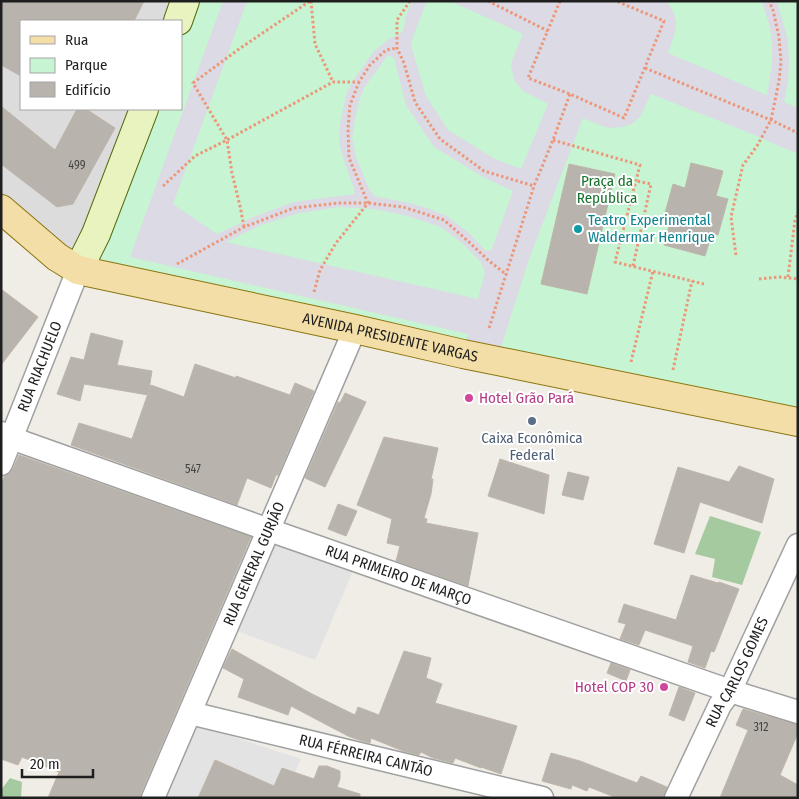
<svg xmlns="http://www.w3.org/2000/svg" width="799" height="799" viewBox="0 0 799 799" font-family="'Fira Sans Condensed',sans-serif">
<rect width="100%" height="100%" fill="#efede6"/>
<path fill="#dddcdc" d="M1,1H185L178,21H21V109H144L78,270L1,209Z"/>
<g fill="#a5ca9f">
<path d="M710,516L761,532L742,585L712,577L715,559L695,554Z"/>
<path d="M10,778L22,782L21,798H1V790Z"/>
</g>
<path fill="#c7f4d2" d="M192,1H798V422L78,270L147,109H181V26Z"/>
<g fill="#e3e3e3">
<path d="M273,541L356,564L315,660L237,631Z"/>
<path d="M194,724L301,759L283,798H165Z"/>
</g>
<path fill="#dcdae4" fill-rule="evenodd" d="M223,1H247L173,204L217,234L256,216L294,202L354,194L355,192L342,155L339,141L340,125L346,95L352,82L374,51L389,39L400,34L404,29L405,18L412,1H427L414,34L411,45L426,96L448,130L495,159L521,169L548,104L523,91L514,80L511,66L512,60L523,34L450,1H667L674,13L676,24L674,36L668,53L767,95L772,63V42L770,28L762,1H777L788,40L789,63L788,82L784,102L798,108V154L747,132L651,94L640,117L632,124L622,127L612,128L602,126L583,118L529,259L497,360L463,354L468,334L130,257ZM388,56H391L394,58L406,105L434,147L485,178L513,191L491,251L485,250L469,233L447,216L429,209L410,203L378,197L375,196L369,189L356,157L352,138L355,119L360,98L364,88L385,59ZM340,207L374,209L408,216L441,227L462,243L480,261L485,272L478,299L226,242L261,225L299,213Z"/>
<g fill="#b8b3ac" stroke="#bfb6aa">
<path d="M1,1H144L134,21H21V76L1,65Z"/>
<path d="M1,106L55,150L77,109H86L115,128L73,204L57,207L1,164Z"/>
<path d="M691,163L723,171L716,196L728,199L718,235L712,233L705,256L664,245L670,222L663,220L673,184L685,188Z"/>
<path d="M569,164L615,174L587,294L541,284Z"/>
<path d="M1,289L38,317L1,365Z"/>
<path d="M91,333L123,341L117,365L152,371L148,395L84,384L80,401L57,394L71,357L84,360Z"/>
<path d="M195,364L236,378V376L290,395L295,383L314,391L278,475H276L271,488L247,478L237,505L71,445L79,423L132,439L151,385L184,397Z"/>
<path d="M345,393L366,402L325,487L305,478L338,402L340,403Z"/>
<path d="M384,437L438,448L431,479H433L431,494L424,518L427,519L426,523L478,533L468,586L396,561L400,546L387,543L392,519L357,505Z"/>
<path d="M19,455L251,537L141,793L140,798H48L59,772L22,757L18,765L1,759V484L4,477L9,474L13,469Z"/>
<path d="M500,459L549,475L544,514L488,496Z"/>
<path d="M739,466L774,479L762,523L700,502L684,553L654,544L678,467L729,482Z"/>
<path d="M568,472L589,477L583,500L562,495Z"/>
<path d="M338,504L357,511L346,536L328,529Z"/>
<path d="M691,575L718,583L719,582L739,589L714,652L711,651L705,668L688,662L693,646L645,630L639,645L620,639L626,624L618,622L624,604L676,620Z"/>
<path d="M232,649L312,694L355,715L358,707L379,715L404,651L431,658L426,678L442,684L435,703L517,726L501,774L481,767V768L455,758L453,763L433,758L421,752L419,755L403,751L371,738L370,743L359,740L348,736L291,706L288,715L238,697L244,679L223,668Z"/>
<path d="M611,663L630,670L626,681L607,673Z"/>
<path d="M679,687L695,693L684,721L669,715Z"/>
<path d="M743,709L798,725V733L780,775L798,785V798H720L748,730L736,725Z"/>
<path d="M551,753L580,761L637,783L641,776L667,787L663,798H617L589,787L587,791L572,785L571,789L542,781Z"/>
<path d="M215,760L274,786L282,768L314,779L319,766H327L340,771V779L337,787L360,794V798H198Z"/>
</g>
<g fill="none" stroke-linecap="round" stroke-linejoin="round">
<defs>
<g id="minor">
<path id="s1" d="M1,433L11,438L269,530L730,691L798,712"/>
<path id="s2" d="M1,464L78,270"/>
<path id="s3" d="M190,713L542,798"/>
<path id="s4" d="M153,798L355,329"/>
<path id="s5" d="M676,798L720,705L730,691L798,545"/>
</g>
<g id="secondary">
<path d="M178,21L185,1"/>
<path d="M78,270L96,234L144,109"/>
</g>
<g id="primary">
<path id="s6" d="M1,209L57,257L78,270L355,329L463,354L798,422"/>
</g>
</defs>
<use href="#minor" stroke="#a0a0a0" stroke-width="25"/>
<use href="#secondary" stroke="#546c10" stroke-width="30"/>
<use href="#primary" stroke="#8b750f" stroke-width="30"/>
<g stroke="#ec9779" stroke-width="3" stroke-dasharray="2.5 2.5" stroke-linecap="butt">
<path d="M311,1L315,44L333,82"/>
<path d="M410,1L397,20V48L404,63L415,102L440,139L484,171L534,186"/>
<path d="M488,1L548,31"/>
<path d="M560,1L528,78L570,94L624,118L664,21L616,1"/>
<path d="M645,68L771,120L798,133"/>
<path d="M553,140L640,165L615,262L704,284"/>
<path d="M163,186L195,156L227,140L333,82H359L370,65L386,50L397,48"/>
<path d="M244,227L240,206L232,173L227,140L193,83L239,49L310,1"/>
<path d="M736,255L731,217L743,165L757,146L771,120L779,81L781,62L779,37L773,10L769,1"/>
<path d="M177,264L244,227L294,208L339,203H368L403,207L444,220L469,242L489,261L507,275"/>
<path d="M633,266L651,184L636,181"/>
<path d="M788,277L795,220L798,212"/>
<path d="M759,279L780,277L798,279"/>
<path d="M314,292L320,270L336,243L368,203L349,158L348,128L350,105L359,82"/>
<path d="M489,328L534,186L553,140L570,94"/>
<path d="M631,362L653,271"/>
<path d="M673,370L692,281"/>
</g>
<use href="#minor" stroke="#fff" stroke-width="22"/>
<use href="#secondary" stroke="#e9f3bf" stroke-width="28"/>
<use href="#primary" stroke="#f3dea7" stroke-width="28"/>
</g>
<circle fill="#0f9aa8" stroke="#fff" stroke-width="2" cx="578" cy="229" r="5"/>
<g fill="#d1479c" stroke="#fff" stroke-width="2">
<circle cx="469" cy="398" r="5"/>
<circle cx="664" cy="687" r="5"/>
</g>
<circle fill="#5c6f8a" stroke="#fff" stroke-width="2" cx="532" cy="421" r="5"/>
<g text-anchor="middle" stroke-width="4" stroke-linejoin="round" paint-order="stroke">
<g font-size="12" fill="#454442">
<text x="77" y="169">499</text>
<text x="193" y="473">547</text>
<text x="761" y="731">312</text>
</g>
<g font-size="15" fill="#16732c" stroke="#fff">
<text x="607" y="186">Praça da<tspan x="607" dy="17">República</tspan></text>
</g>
<g font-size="15" fill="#0d838f" stroke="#fff" text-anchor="start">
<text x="588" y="225">Teatro Experimental<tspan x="588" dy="17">Waldermar Henrique</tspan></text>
</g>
<g font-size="15" fill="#1f1f1f" stroke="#fff">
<text dy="5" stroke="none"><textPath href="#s6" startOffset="418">AVENIDA PRESIDENTE VARGAS</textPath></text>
<text dy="5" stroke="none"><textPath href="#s2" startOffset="105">RUA RIACHUELO</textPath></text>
<text dy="5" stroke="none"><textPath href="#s4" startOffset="255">RUA GENERAL GURJÃO</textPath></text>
<text dy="5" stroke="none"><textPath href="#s1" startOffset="422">RUA PRIMEIRO DE MARÇO</textPath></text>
<text dy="5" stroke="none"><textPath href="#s5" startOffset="140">RUA CARLOS GOMES</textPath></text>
<text dy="5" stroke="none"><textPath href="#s3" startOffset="181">RUA FÉRREIRA CANTÃO</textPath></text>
</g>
<g font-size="15" fill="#b23c85" stroke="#fff" text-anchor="start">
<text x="479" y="403">Hotel Grão Pará</text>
<text x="654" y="692" text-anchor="end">Hotel COP 30</text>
</g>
<g font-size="15" fill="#4e5e75" stroke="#fff">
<text x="532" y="443">Caixa Econômica<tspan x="532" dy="17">Federal</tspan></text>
</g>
</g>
<rect width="799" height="799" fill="none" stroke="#1f1f1f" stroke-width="5"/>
<rect x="20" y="20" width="162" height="90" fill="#ffffff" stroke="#a5a5a5"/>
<rect x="30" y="36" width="25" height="8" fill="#f3dea7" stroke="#a5a5a5"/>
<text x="65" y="45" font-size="15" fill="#1f1f1f">Rua</text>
<rect x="30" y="58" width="25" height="15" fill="#c7f4d2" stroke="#a5a5a5"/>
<text x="65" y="70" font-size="15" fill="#1f1f1f">Parque</text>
<rect x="30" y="82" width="25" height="15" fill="#b8b3ac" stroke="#a5a5a5"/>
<text x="65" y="95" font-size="15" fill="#1f1f1f">Edifício</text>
<path d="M22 769v8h71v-8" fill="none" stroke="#1f1f1f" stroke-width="2.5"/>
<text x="30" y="769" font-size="15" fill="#1f1f1f" stroke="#ffffff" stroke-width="4" paint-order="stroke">20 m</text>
</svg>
